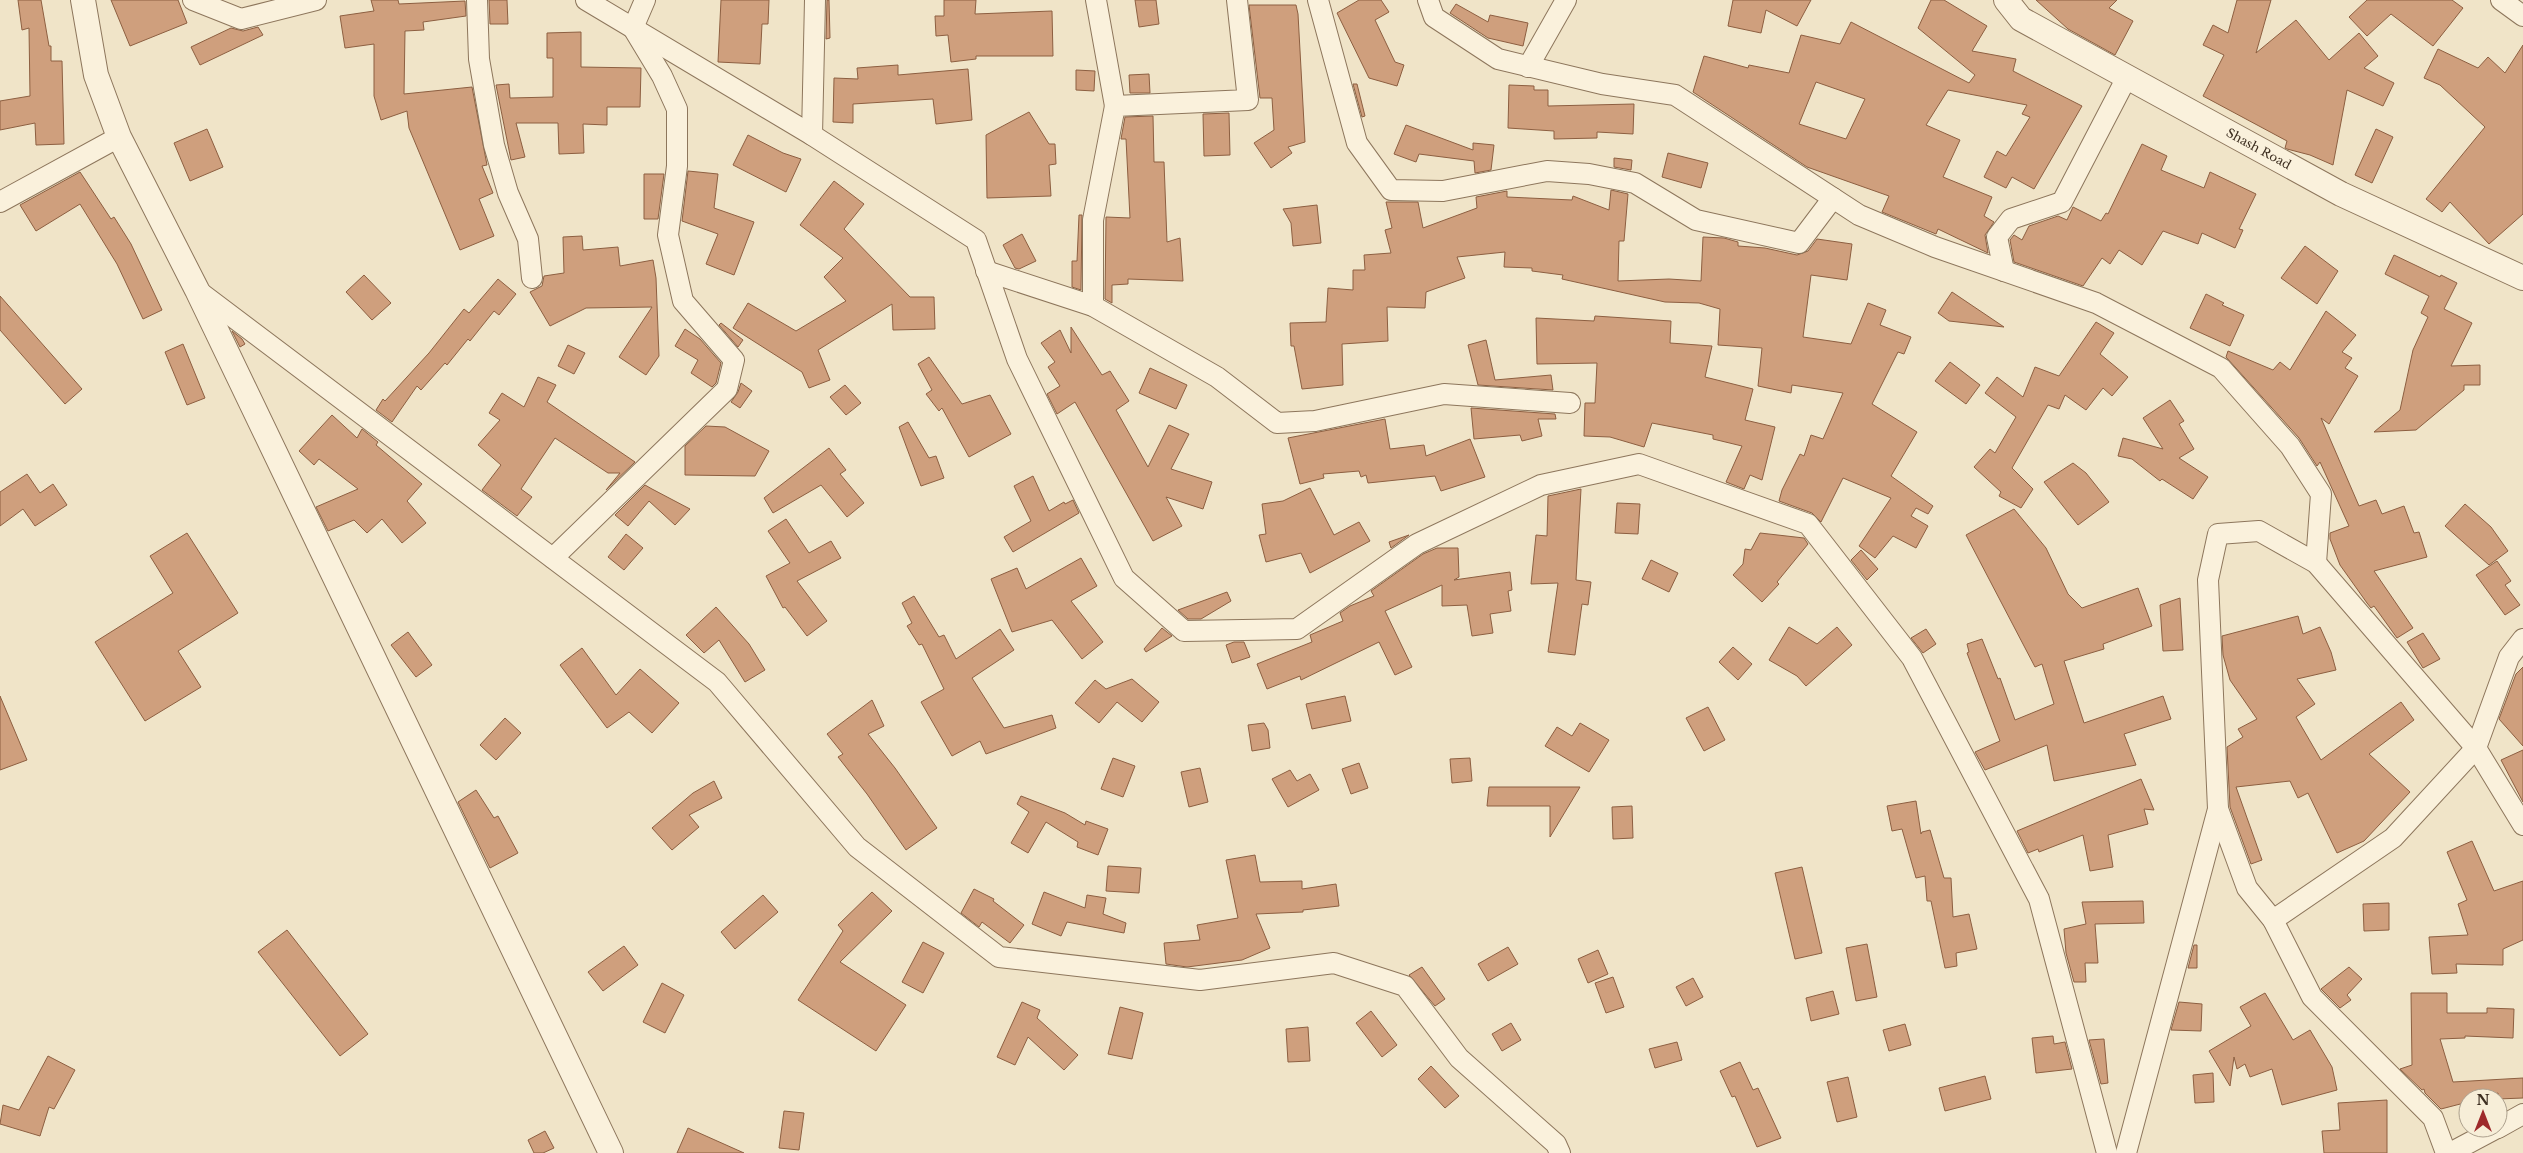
<svg xmlns="http://www.w3.org/2000/svg" width="2523" height="1153" viewBox="0 0 2523 1153" font-family="'Libre Baskerville',serif">
<rect width="100%" height="100%" fill="#f0e4c8"/>
<g fill="#cf9f7d" stroke="#8d5f41" fill-rule="evenodd">
<path d="M18,0H41L49,46H51V61H62L64,144L36,145L35,123L0,130V101L30,96L29,28L22,30Z"/>
<path d="M111,0H178L187,23L130,46Z"/>
<path d="M371,0H398L399,4L465,1L466,16L423,22L424,30L405,31L404,94L472,87L487,165L482,166L493,193L479,199L494,236L460,250L409,128L407,111L381,120L374,96V44L345,48L340,16L374,11Z"/>
<path d="M489,0H507L508,24H490Z"/>
<path d="M721,0H769L768,24H762L760,64L718,62Z"/>
<path d="M827,0H829L830,38L826,39Z"/>
<path d="M944,0H976L975,14L1052,11L1053,56H976V59L951,62L948,35L936,36L935,16H944Z"/>
<path d="M1135,0H1156L1159,24L1139,27Z"/>
<path d="M1359,0H1381L1389,12L1375,20L1395,62L1404,65L1397,86L1369,78L1337,13Z"/>
<path d="M1733,0H1811L1797,26L1766,10L1761,33L1728,26Z"/>
<path d="M1931,0H1944L1987,26L1972,51L2016,59L2013,71L2082,106L2034,189L2012,177L2006,188L1984,177L1997,151L2006,156L2030,117L2022,114L2027,105L1948,90L1926,125L1960,140L1943,177L1992,197L1984,216L1994,222L1985,235L1988,253L1938,229L1936,234L1882,212L1889,196L1807,167L1693,92L1704,56L1748,68L1749,65L1789,73L1801,35L1840,44L1851,22L1969,83L1975,75L1918,28ZM1816,82L1865,99L1846,139L1799,124Z"/>
<path d="M2036,0H2117L2109,8L2133,21L2115,55L2068,29Z"/>
<path d="M2237,0H2271L2256,53L2296,20L2329,60L2359,33L2378,56L2364,68L2394,83L2383,106L2347,90L2333,165L2310,155L2287,149L2285,148L2287,141L2203,96L2224,55L2203,45L2213,25L2228,33Z"/>
<path d="M2367,0H2452L2463,8L2433,46L2391,14L2367,36L2349,17Z"/>
<path d="M1456,4L1488,22L1490,15L1528,23L1523,46L1488,38L1450,13Z"/>
<path d="M1249,5H1296L1298,14L1305,142L1288,147L1292,153L1271,168L1254,143L1274,130L1272,98H1260Z"/>
<path d="M258,27L263,35L200,65L191,47L231,28L243,31Z"/>
<path d="M581,32V67L641,68L640,107H607V125L583,124L584,153L559,154L558,123H516L525,157L511,160L496,85L509,84L510,98L553,97V58H547V33Z"/>
<path d="M2523,45V214L2489,244L2450,202L2442,212L2426,199L2485,127L2440,85L2424,78L2438,49L2478,68L2488,57L2505,73Z"/>
<path d="M898,65V75L968,69L972,120L936,124L933,99L853,104V123L833,122L834,78L858,79L857,68Z"/>
<path d="M1076,70L1095,71L1094,91L1076,90Z"/>
<path d="M1149,74L1150,93H1130L1129,75Z"/>
<path d="M1353,84H1357L1365,116L1362,117Z"/>
<path d="M1509,85L1534,86V90H1548V106L1634,104L1633,134L1597,132V138L1554,139V131L1508,128Z"/>
<path d="M1029,112L1049,144H1055L1056,164L1049,165L1051,196L987,198L986,135Z"/>
<path d="M1229,113L1230,155L1204,156L1203,114Z"/>
<path d="M1153,116L1154,162H1164L1167,242L1180,238L1183,281L1128,279V284L1112,285V303L1105,299L1106,217L1130,218L1126,139H1121L1125,117Z"/>
<path d="M1406,125L1473,150V143L1494,145L1491,170L1475,173L1474,161L1419,154L1416,162L1394,154Z"/>
<path d="M207,129L223,167L190,181L174,143Z"/>
<path d="M2376,129L2393,137L2372,183L2355,175Z"/>
<path d="M748,135L783,153L801,159L786,192L733,165Z"/>
<path d="M2142,144L2167,156L2161,170L2204,188L2210,172L2256,194L2239,229L2243,230L2235,248L2202,233L2198,244L2163,231L2142,265L2119,250L2110,264L2102,258L2083,286L2014,262L2010,240L2014,235L2022,240L2029,226L2058,216L2067,220L2073,207L2101,221L2106,213L2108,214Z"/>
<path d="M1668,153L1708,163L1701,188L1662,177Z"/>
<path d="M1614,158L1632,160L1631,170L1614,167Z"/>
<path d="M688,171L718,174L714,208L754,222L734,275L706,264L718,234L682,221Z"/>
<path d="M80,172L111,219L114,217L131,244L162,310L143,319L117,264L80,204L36,231L20,205Z"/>
<path d="M644,174H664L658,219H644Z"/>
<path d="M834,181L864,204L844,229L910,297H934L935,329L893,330L892,304L818,350L830,380L809,388L802,372L733,328L748,303L796,331L846,301L824,277L843,258L800,225Z"/>
<path d="M1611,190L1628,194L1624,241H1619L1618,281L1669,279L1701,281L1703,237L1724,238L1738,242V246L1765,248L1797,255L1808,251L1817,239L1852,244L1847,280L1811,275L1803,337L1851,344L1868,303L1886,310L1880,325L1911,337L1904,354L1898,352L1872,404L1917,432L1891,476L1933,506L1928,514L1916,508L1911,516L1928,526L1916,548L1893,536L1875,558L1859,546L1891,498L1843,478L1821,522L1812,513L1779,501L1782,490L1800,454L1804,456L1811,435L1823,439L1843,393L1792,385L1791,393L1758,386L1762,348L1718,345L1720,309L1699,303L1665,302L1562,279L1563,275L1532,271V268L1504,267L1505,252L1457,257L1465,278L1426,292L1425,308L1387,307L1388,341L1342,344L1343,385L1302,389L1294,346H1291L1290,323L1326,322L1328,288L1353,290V270H1365L1364,255L1391,253L1385,230L1392,228L1386,202H1418L1423,228L1477,208L1476,197L1507,191V197L1572,200L1573,196L1609,210Z"/>
<path d="M1317,205L1321,243L1293,246L1291,223L1283,209Z"/>
<path d="M1079,215H1082L1081,290L1072,287V261H1077Z"/>
<path d="M1022,234L1036,261L1019,269L1015,268L1003,245Z"/>
<path d="M582,236L583,250L618,247L620,266L653,260L656,278L659,356L646,375L619,357L652,307L586,308L550,326L530,292L542,286L544,276L564,273L563,237Z"/>
<path d="M2305,246L2338,271L2317,304L2281,278Z"/>
<path d="M2394,255L2440,277L2441,275L2457,283L2444,309L2472,323L2451,366L2480,365V385H2464V390L2416,430L2374,432L2400,410L2413,350L2428,317L2421,313L2429,296L2385,274Z"/>
<path d="M364,275L391,303L372,320L346,292Z"/>
<path d="M498,279L516,294L499,315L494,311L470,341L468,339L447,365L445,363L421,390L417,386L392,422L376,410L383,399L385,401L429,353L464,309L469,313Z"/>
<path d="M1952,292L2004,327L1949,321L1938,313Z"/>
<path d="M2206,294L2224,303L2222,305L2244,315L2230,346L2190,328Z"/>
<path d="M0,296L82,389L65,404L0,330Z"/>
<path d="M2326,311L2356,335L2342,352L2352,358L2345,368L2358,376L2329,424L2321,418L2359,506L2376,500L2382,514L2404,506L2414,533L2419,532L2427,557L2374,571L2413,628L2397,638L2374,606L2371,608L2367,603L2340,565L2330,539V533L2349,526L2320,462L2317,466L2299,438L2226,357L2228,351L2273,370L2280,362L2290,370Z"/>
<path d="M1595,316L1671,321L1670,343L1712,346L1705,377L1753,389L1745,420L1775,427L1762,480L1750,475L1744,489L1726,482L1742,446L1713,439V435L1652,423L1644,447L1610,437L1584,436L1585,403H1595L1597,363L1537,364L1536,318L1594,321Z"/>
<path d="M2096,322L2114,333L2100,354L2128,377L2112,396L2103,388L2086,410L2065,395L2059,409L2048,405L2012,468L2033,489L2021,508L1999,496L2001,492L1974,467L1990,449L1995,453L2016,417L1985,393L1997,377L2023,397L2035,367L2059,376Z"/>
<path d="M721,323L743,340L738,347L719,325Z"/>
<path d="M1071,327L1102,375L1110,371L1129,401L1116,410L1148,467L1169,425L1189,434L1171,469L1212,482L1203,509L1166,497L1182,526L1153,541L1075,402L1057,414L1047,394L1060,386L1048,367L1055,362L1041,343L1060,330L1071,353Z"/>
<path d="M685,329L700,339L721,363L716,383L712,387L691,373L698,360L675,346Z"/>
<path d="M232,331L242,339L245,344L240,347Z"/>
<path d="M1486,340L1495,380L1551,375L1553,390L1478,385L1468,345Z"/>
<path d="M183,344L205,398L187,405L165,352Z"/>
<path d="M568,345L585,353L574,374L558,366Z"/>
<path d="M929,357L962,404L990,395L1011,434L969,457L942,408L939,411L926,394L932,390L918,364Z"/>
<path d="M1950,362L1980,385L1966,404L1935,381Z"/>
<path d="M1150,368L1187,385L1176,409L1139,393Z"/>
<path d="M538,377L556,385L547,402L635,462L606,490L620,473H608L555,438L521,489L532,497L517,516L482,490L501,465L478,445L500,420L489,413L502,393L524,407Z"/>
<path d="M741,383L752,391L740,408L731,402L738,392Z"/>
<path d="M845,385L861,403L846,415L830,397Z"/>
<path d="M2170,400L2184,421L2179,424L2194,449L2179,458L2208,477L2193,499L2162,479L2160,481L2132,459L2118,456L2123,438L2163,449L2143,418Z"/>
<path d="M1471,408L1555,414L1556,419H1538L1542,436L1522,441L1520,435L1474,439Z"/>
<path d="M332,415L357,438L362,429L378,442L376,445L422,484L407,501L426,523L402,543L382,519L367,533L354,520L328,531L316,507L358,489L319,459L314,465L299,451Z"/>
<path d="M1385,419L1390,449L1424,445L1426,456L1470,439L1485,477L1441,491L1435,476L1368,483L1366,475L1361,477L1359,471L1323,474L1324,478L1300,484L1288,438Z"/>
<path d="M908,422L929,458L936,456L944,478L921,486L899,427Z"/>
<path d="M706,426L725,427L769,451L755,476L685,475V446Z"/>
<path d="M829,448L846,470L840,474L864,503L847,517L821,485L773,513L764,498Z"/>
<path d="M2073,463L2086,473L2109,502L2078,525L2044,482Z"/>
<path d="M27,474L40,493L53,484L67,505L35,526L23,509L0,526V492Z"/>
<path d="M1033,476L1049,511L1064,502L1065,504L1073,500L1079,513L1013,552L1004,537L1031,521L1014,486Z"/>
<path d="M645,485L652,489L690,509L675,525L649,501L628,526L615,515Z"/>
<path d="M1310,488L1334,535L1359,522L1370,541L1310,573L1301,553L1266,562L1259,535L1266,534L1262,504L1283,501Z"/>
<path d="M1581,489L1576,580L1591,582L1588,605L1582,604L1575,655L1548,652L1558,583L1531,584L1536,535L1547,536L1548,496Z"/>
<path d="M1617,503L1640,504L1638,534L1615,533Z"/>
<path d="M2465,504L2491,527L2508,551L2489,565L2445,526Z"/>
<path d="M2014,509L2046,548L2068,594L2082,608L2138,588L2152,626L2103,644L2104,649L2064,661L2084,723L2163,696L2171,719L2124,734L2136,765L2054,781L2047,745L1985,770L1975,752L2000,741L1967,653L1969,652L1967,644L1982,639L1998,679L2000,678L2015,720L2054,704L2042,664L2035,667L1966,535Z"/>
<path d="M786,519L809,553L831,541L841,558L797,581L827,621L807,636L785,607L783,608L766,576L790,563L768,531Z"/>
<path d="M187,533L238,613L178,651L201,687L145,721L95,642L173,593L150,556Z"/>
<path d="M1760,533L1804,538L1808,544L1777,582L1779,584L1762,602L1733,575L1743,564L1745,549L1751,550Z"/>
<path d="M626,534L643,548L624,570L608,557Z"/>
<path d="M1409,535L1391,548L1389,542Z"/>
<path d="M1437,548H1458L1459,577L1454,580L1510,572L1512,590L1508,591L1511,611L1490,614L1493,633L1472,636L1467,605L1442,606V585L1385,611L1412,667L1395,675L1379,642L1301,680L1300,676L1267,689L1257,664L1312,642L1310,635L1343,621L1340,613L1350,606L1374,596L1371,591L1423,554Z"/>
<path d="M1861,550L1878,569L1867,580L1851,560Z"/>
<path d="M1081,558L1097,586L1071,601L1103,642L1082,659L1052,620L1012,632L991,579L1017,568L1026,589Z"/>
<path d="M1651,560L1678,573L1669,592L1642,579Z"/>
<path d="M2497,561L2511,581L2505,585L2520,605L2505,615L2476,575Z"/>
<path d="M1227,592L1231,601L1201,619H1188L1178,610Z"/>
<path d="M914,596L939,637L944,635L956,659L1000,629L1014,650L972,678L1004,728L1052,715L1056,728L986,754L980,741L952,756L921,702L944,689L922,644L919,645L907,626L912,623L902,603Z"/>
<path d="M2180,598L2183,650L2163,651L2160,605Z"/>
<path d="M716,607L749,644L765,670L745,682L719,640L704,653L686,635Z"/>
<path d="M2298,616L2303,634L2320,627L2331,652L2336,670L2297,679L2315,704L2296,717L2321,760L2401,702L2414,720L2369,754L2410,792L2364,841L2337,853L2308,793L2298,798L2290,781L2236,787L2262,860L2251,864L2230,807L2227,747L2243,737L2238,729L2257,719L2230,680L2223,655L2222,636Z"/>
<path d="M1789,627L1817,644L1837,627L1852,645L1806,686L1797,676L1769,660Z"/>
<path d="M1162,628L1172,636L1146,652L1144,649Z"/>
<path d="M1926,629L1936,644L1923,653L1911,638Z"/>
<path d="M408,632L432,665L416,677L391,645Z"/>
<path d="M2423,633L2440,659L2423,668L2407,642Z"/>
<path d="M1234,642H1244L1250,657L1232,663L1226,645Z"/>
<path d="M1733,647L1752,664L1738,680L1719,662Z"/>
<path d="M582,648L616,695L640,669L679,703L652,733L629,712L607,728L560,665Z"/>
<path d="M2523,667V746L2499,719L2516,674Z"/>
<path d="M1132,679L1159,702L1142,722L1117,702L1099,723L1075,703L1095,680L1106,689Z"/>
<path d="M0,696L27,760L0,770Z"/>
<path d="M1345,696L1351,721L1312,729L1306,704Z"/>
<path d="M872,700L884,726L868,734L895,768L937,828L906,850L867,794L838,757L843,754L827,734Z"/>
<path d="M1708,707L1725,740L1704,751L1686,718Z"/>
<path d="M505,718L521,733L496,760L480,745Z"/>
<path d="M1264,723L1268,730L1270,748L1252,751L1248,725Z"/>
<path d="M1580,723L1609,740L1589,772L1545,746L1557,727L1572,736Z"/>
<path d="M2523,750V802L2501,760Z"/>
<path d="M1113,758L1135,766L1123,797L1101,789Z"/>
<path d="M1470,758L1472,781L1452,783L1450,759Z"/>
<path d="M1359,763L1368,788L1351,794L1342,769Z"/>
<path d="M1200,768L1208,802L1189,807L1181,772Z"/>
<path d="M1290,770L1297,781L1310,774L1319,790L1288,807L1272,779Z"/>
<path d="M2141,779L2154,810L2144,809L2148,824L2108,835L2113,867L2090,871L2083,835L2039,852L2038,849L2028,853L2017,831Z"/>
<path d="M714,781L722,798L689,815L699,827L672,850L652,828L693,793Z"/>
<path d="M1489,787H1580L1550,837V806H1487Z"/>
<path d="M476,790L494,818L498,816L518,853L490,868L458,802Z"/>
<path d="M1021,796L1065,813L1085,825L1086,821L1108,829L1098,855L1077,847L1078,842L1046,822L1028,853L1011,843L1029,812L1017,804Z"/>
<path d="M1916,801L1921,834L1922,832L1930,830L1944,878H1951L1953,917L1969,914L1977,949L1956,953L1957,966L1945,968L1931,901H1927L1925,876L1916,878L1902,829L1892,831L1887,806Z"/>
<path d="M1632,806L1633,838L1613,839L1612,807Z"/>
<path d="M2472,841L2494,891L2523,881V940L2503,949V965L2456,964L2457,973L2432,974L2429,937L2468,935L2458,904L2467,900L2447,852Z"/>
<path d="M1255,855L1260,882L1302,881V889L1336,884L1339,906L1303,910V912L1256,914L1270,948L1242,960L1187,967L1166,964L1164,943L1200,940L1197,925L1238,918L1226,860Z"/>
<path d="M1108,866L1141,868L1139,893L1106,891Z"/>
<path d="M1802,867L1822,953L1795,959L1775,873Z"/>
<path d="M974,889L994,899L993,901L1024,925L1010,943L982,922L979,927L961,913Z"/>
<path d="M872,892L892,911L840,962L906,1005L876,1051L798,1000L843,931L838,925Z"/>
<path d="M1044,892L1085,908L1087,895L1106,898L1103,914L1126,923L1124,933L1067,922L1061,936L1032,924Z"/>
<path d="M763,895L778,912L735,949L721,932Z"/>
<path d="M2143,901L2144,923L2095,924L2098,963H2085L2086,982H2074L2066,953L2064,929L2086,924L2082,902Z"/>
<path d="M2389,903V930L2364,931L2363,904Z"/>
<path d="M287,930L368,1034L340,1056L258,952Z"/>
<path d="M923,942L944,953L923,993L902,982Z"/>
<path d="M1867,944L1877,997L1856,1001L1846,948Z"/>
<path d="M2194,945H2197V968H2188Z"/>
<path d="M624,946L638,965L603,991L588,972Z"/>
<path d="M1508,947L1518,964L1488,981L1478,964Z"/>
<path d="M1598,950L1608,974L1588,983L1578,959Z"/>
<path d="M1422,967L1445,999L1435,1006L1409,975Z"/>
<path d="M2349,967L2362,979L2347,995L2351,1000L2340,1008L2321,989Z"/>
<path d="M1613,977L1624,1007L1606,1013L1595,983Z"/>
<path d="M1693,978L1703,997L1686,1006L1676,987Z"/>
<path d="M662,983L684,995L665,1033L643,1022Z"/>
<path d="M1833,991L1839,1014L1811,1021L1806,998Z"/>
<path d="M2265,993L2293,1040L2310,1030L2332,1067L2337,1090L2282,1105L2272,1069L2250,1077L2245,1064L2237,1069L2234,1057L2230,1086L2209,1051L2251,1026L2240,1007Z"/>
<path d="M2411,993H2447V1013H2487V1008L2514,1009L2513,1038L2465,1036V1038L2440,1039L2453,1082L2523,1078V1098L2498,1099V1093L2481,1098H2468V1102L2441,1109L2425,1093L2424,1089L2422,1090L2400,1069L2412,1065Z"/>
<path d="M1022,1002L1040,1010L1037,1018L1078,1055L1064,1070L1028,1037L1015,1065L997,1057Z"/>
<path d="M2179,1002L2202,1004L2201,1031L2171,1030Z"/>
<path d="M1120,1007L1143,1013L1132,1059L1108,1054Z"/>
<path d="M1371,1011L1397,1045L1382,1057L1356,1023Z"/>
<path d="M1511,1023L1521,1040L1502,1051L1492,1034Z"/>
<path d="M1905,1024L1911,1045L1889,1051L1883,1030Z"/>
<path d="M1308,1027L1310,1061L1288,1062L1286,1029Z"/>
<path d="M2053,1036L2054,1044L2065,1042L2072,1069L2036,1073L2032,1038Z"/>
<path d="M2104,1039L2108,1083L2101,1084L2089,1040Z"/>
<path d="M1677,1042L1682,1060L1655,1068L1649,1049Z"/>
<path d="M48,1056L75,1070L54,1109L49,1107L40,1136L0,1124L3,1105L19,1110Z"/>
<path d="M1740,1062L1753,1090L1758,1088L1781,1138L1757,1147L1735,1096L1732,1097L1720,1071Z"/>
<path d="M1431,1066L1459,1096L1445,1108L1418,1079Z"/>
<path d="M2213,1073L2214,1102L2195,1103L2193,1075Z"/>
<path d="M1985,1076L1991,1099L1945,1111L1939,1088Z"/>
<path d="M1848,1077L1857,1117L1837,1122L1827,1082Z"/>
<path d="M2387,1100V1153H2324L2322,1131L2340,1130L2338,1103Z"/>
<path d="M784,1111L804,1113L799,1150L779,1148Z"/>
<path d="M688,1128L744,1153H677Z"/>
<path d="M545,1131L554,1148L543,1153H534L528,1140Z"/>
</g>
<g fill="none" stroke-linecap="round" stroke-linejoin="round">
<defs>
<g id="minor">
<path d="M193,0L241,19L316,0"/>
<path d="M477,0L479,59L494,145L508,193L528,239L532,278"/>
<path d="M586,0L812,135L976,240L1017,359L1124,578L1184,631L1297,629L1417,544L1541,485L1639,464L1808,524L1912,658L2039,899L2107,1153"/>
<path d="M1096,0L1115,106"/>
<path d="M1318,0L1357,143L1391,190L1443,191L1547,171L1589,174L1635,183L1696,220L1799,243L1833,198"/>
<path d="M1428,0L1434,17L1498,59L1602,84L1675,95L1859,215L1935,247L2096,303L2221,368L2290,446L2321,494L2316,563"/>
<path d="M2501,0L2523,16"/>
<path d="M1528,67L1566,0"/>
<path d="M812,135L815,0"/>
<path d="M0,202L119,137"/>
<path d="M986,271L1093,306L1217,377L1277,423L1315,421L1444,394L1570,403"/>
<path d="M2004,271L1997,237L2011,219L2062,202L2127,77"/>
<path d="M197,290L717,682L857,847L999,957L1200,980L1334,963L1405,986L1459,1058L1556,1144L1560,1153"/>
<path d="M1093,306V220L1115,106L1248,100L1237,0"/>
<path d="M553,558L727,389L734,360L683,301L668,235L677,166V109L662,76L633,28L645,0"/>
<path d="M2218,809L2247,888L2273,920L2312,997L2433,1118L2446,1153"/>
<path d="M2273,920L2393,838L2476,748L2509,657L2523,639"/>
<path d="M2498,1128L2523,1114"/>
<path d="M2126,1153L2218,809L2208,580L2218,534L2259,531L2316,563L2476,748L2523,825"/>
<path d="M2450,1153L2497,1128"/>
</g>
<g id="tertiary">
<path d="M83,0L96,75L119,137L197,290L611,1153"/>
<path id="s1" d="M2006,0L2021,19L2341,194L2523,278"/>
</g>
</defs>
<use href="#minor" stroke="#8d765c" stroke-width="22"/>
<use href="#tertiary" stroke="#8d765c" stroke-width="26"/>
<use href="#minor" stroke="#faf1dc" stroke-width="20"/>
<use href="#tertiary" stroke="#faf1dc" stroke-width="24"/>
</g>
<g text-anchor="middle" stroke-width="4" stroke-linejoin="round" paint-order="stroke">
<g font-size="12" fill="#3d2e20" stroke="#f7eed8">
<text dy="4" stroke="none"><textPath href="#s1" startOffset="295">Shash Road</textPath></text>
</g>
</g>
<g transform="translate(2483 1113)"><circle r="24" fill="#f7eed8" stroke="#ada18e"/>
<path d="M0-4L9 19L0 12L-9 19Z" fill="#9e2a2b"/>
<text y="-8" font-size="14" font-weight="bold" text-anchor="middle" fill="#3d2e20">N</text>
</g>
</svg>
